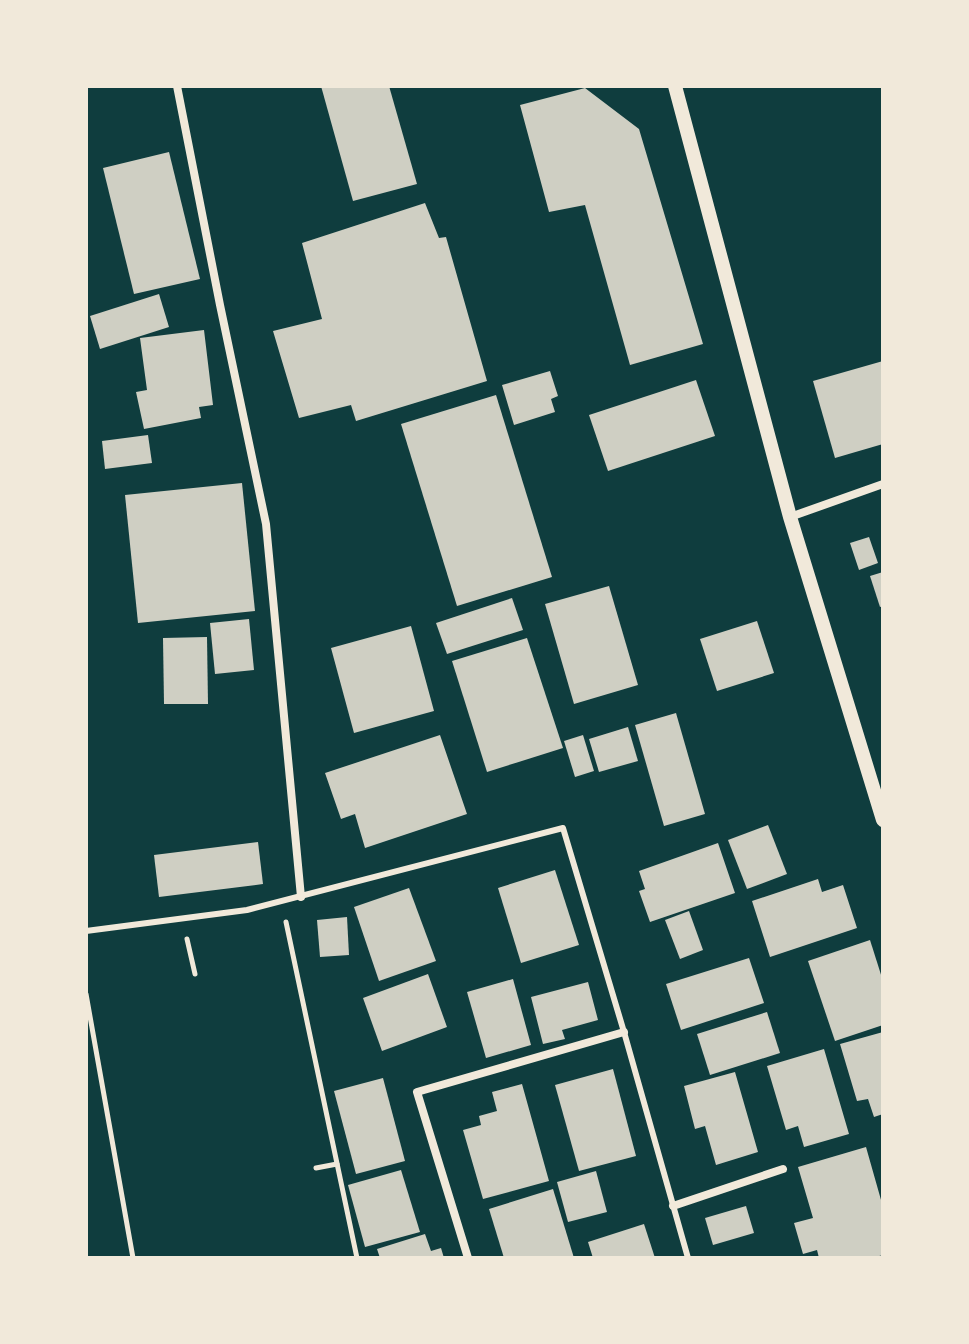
<svg xmlns="http://www.w3.org/2000/svg" width="969" height="1344" viewBox="0 0 969 1344" font-family="'Public Sans',sans-serif">
<rect width="100%" height="100%" fill="#0f3d3e"/>
<g fill="#cfcfc3">
<path d="M321,86H389L417,184L353,201Z"/>
<path d="M585,88L639,129L703,344L630,365L585,205L549,212L520,105Z"/>
<path d="M169,152L200,279L134,294L103,168Z"/>
<path d="M425,203L439,238L446,237L487,381L356,421L351,405L299,418L273,331L322,319L302,243Z"/>
<path d="M159,294L169,327L100,349L90,316Z"/>
<path d="M204,330L213,405L199,407L201,418L144,429L136,392L147,390L140,338Z"/>
<path d="M883,361V444L835,458L813,381Z"/>
<path d="M550,371L558,396L551,399L555,412L514,425L502,385Z"/>
<path d="M696,380L715,436L608,471L589,415Z"/>
<path d="M496,395L552,577L457,606L401,424Z"/>
<path d="M148,435L152,463L105,469L102,441Z"/>
<path d="M242,483L255,611L138,623L125,495Z"/>
<path d="M869,537L878,563L859,570L850,543Z"/>
<path d="M883,572V606L880,607L870,576Z"/>
<path d="M609,586L638,685L574,704L545,604Z"/>
<path d="M512,598L523,630L447,654L436,623Z"/>
<path d="M249,619L254,670L215,674L210,623Z"/>
<path d="M757,621L774,673L717,691L700,639Z"/>
<path d="M411,626L434,711L354,733L331,648Z"/>
<path d="M207,637L208,704H164L163,638Z"/>
<path d="M527,638L563,748L487,772L452,661Z"/>
<path d="M676,713L705,814L664,826L635,725Z"/>
<path d="M628,727L638,761L599,772L589,739Z"/>
<path d="M440,735L467,814L365,848L355,814L341,819L325,773Z"/>
<path d="M583,735L594,771L575,777L564,741Z"/>
<path d="M768,825L787,874L747,889L728,840Z"/>
<path d="M258,842L263,884L159,897L154,855Z"/>
<path d="M718,843L735,893L650,922L639,891L645,889L639,871Z"/>
<path d="M555,870L579,945L521,963L498,888Z"/>
<path d="M818,879L822,892L843,885L857,928L770,957L752,901Z"/>
<path d="M409,888L436,961L379,981L354,907Z"/>
<path d="M689,911L703,950L680,959L665,920Z"/>
<path d="M347,917L349,955L320,957L317,920Z"/>
<path d="M870,940L883,981V1025L835,1041L808,961Z"/>
<path d="M749,958L764,1003L681,1030L666,984Z"/>
<path d="M428,974L447,1027L382,1051L363,998Z"/>
<path d="M513,979L531,1045L486,1058L467,992Z"/>
<path d="M588,982L598,1020L562,1030L565,1039L543,1044L531,997Z"/>
<path d="M767,1012L780,1053L710,1075L697,1034Z"/>
<path d="M883,1032V1114L874,1117L868,1099L857,1101L840,1044Z"/>
<path d="M824,1049L849,1134L804,1147L798,1126L786,1130L767,1066Z"/>
<path d="M613,1069L636,1156L579,1171L555,1085Z"/>
<path d="M735,1072L758,1152L716,1165L705,1126L695,1129L684,1086Z"/>
<path d="M383,1078L405,1161L356,1174L334,1091Z"/>
<path d="M522,1084L549,1181L483,1199L463,1130L481,1125L479,1116L497,1111L492,1092Z"/>
<path d="M866,1147L883,1207V1255L872,1258H819L817,1250L803,1254L794,1223L813,1218L798,1167Z"/>
<path d="M401,1170L420,1232L365,1247L348,1185Z"/>
<path d="M596,1171L607,1212L568,1222L557,1182Z"/>
<path d="M553,1189L574,1258H504L489,1209Z"/>
<path d="M746,1206L754,1233L713,1245L705,1218Z"/>
<path d="M644,1224L655,1258H593L588,1242Z"/>
<path d="M425,1234L431,1251L441,1248L444,1258H380L377,1249Z"/>
</g>
<g fill="none" stroke-linecap="round" stroke-linejoin="round">
<g stroke="#f1e9da" stroke-width="5">
<path d="M286,922L357,1258"/>
<path d="M187,939L195,974"/>
<path d="M86,994L133,1258"/>
<path d="M316,1168L337,1164"/>
</g>
<path stroke="#f1e9da" stroke-width="6" d="M86,931L247,910L563,828L624,1032L688,1258"/>
<g stroke="#f1e9da" stroke-width="8">
<path d="M177,86L220,305L266,524L301,897"/>
<path d="M790,517L883,484"/>
<path d="M673,1206L783,1169"/>
<path d="M468,1258L417,1092L624,1032"/>
</g>
<path stroke="#f1e9da" stroke-width="14" d="M675,86L790,517L883,820"/>
</g>
<rect width="969" height="1344" fill="none" stroke="#f1e9da" stroke-width="176"/>
</svg>
